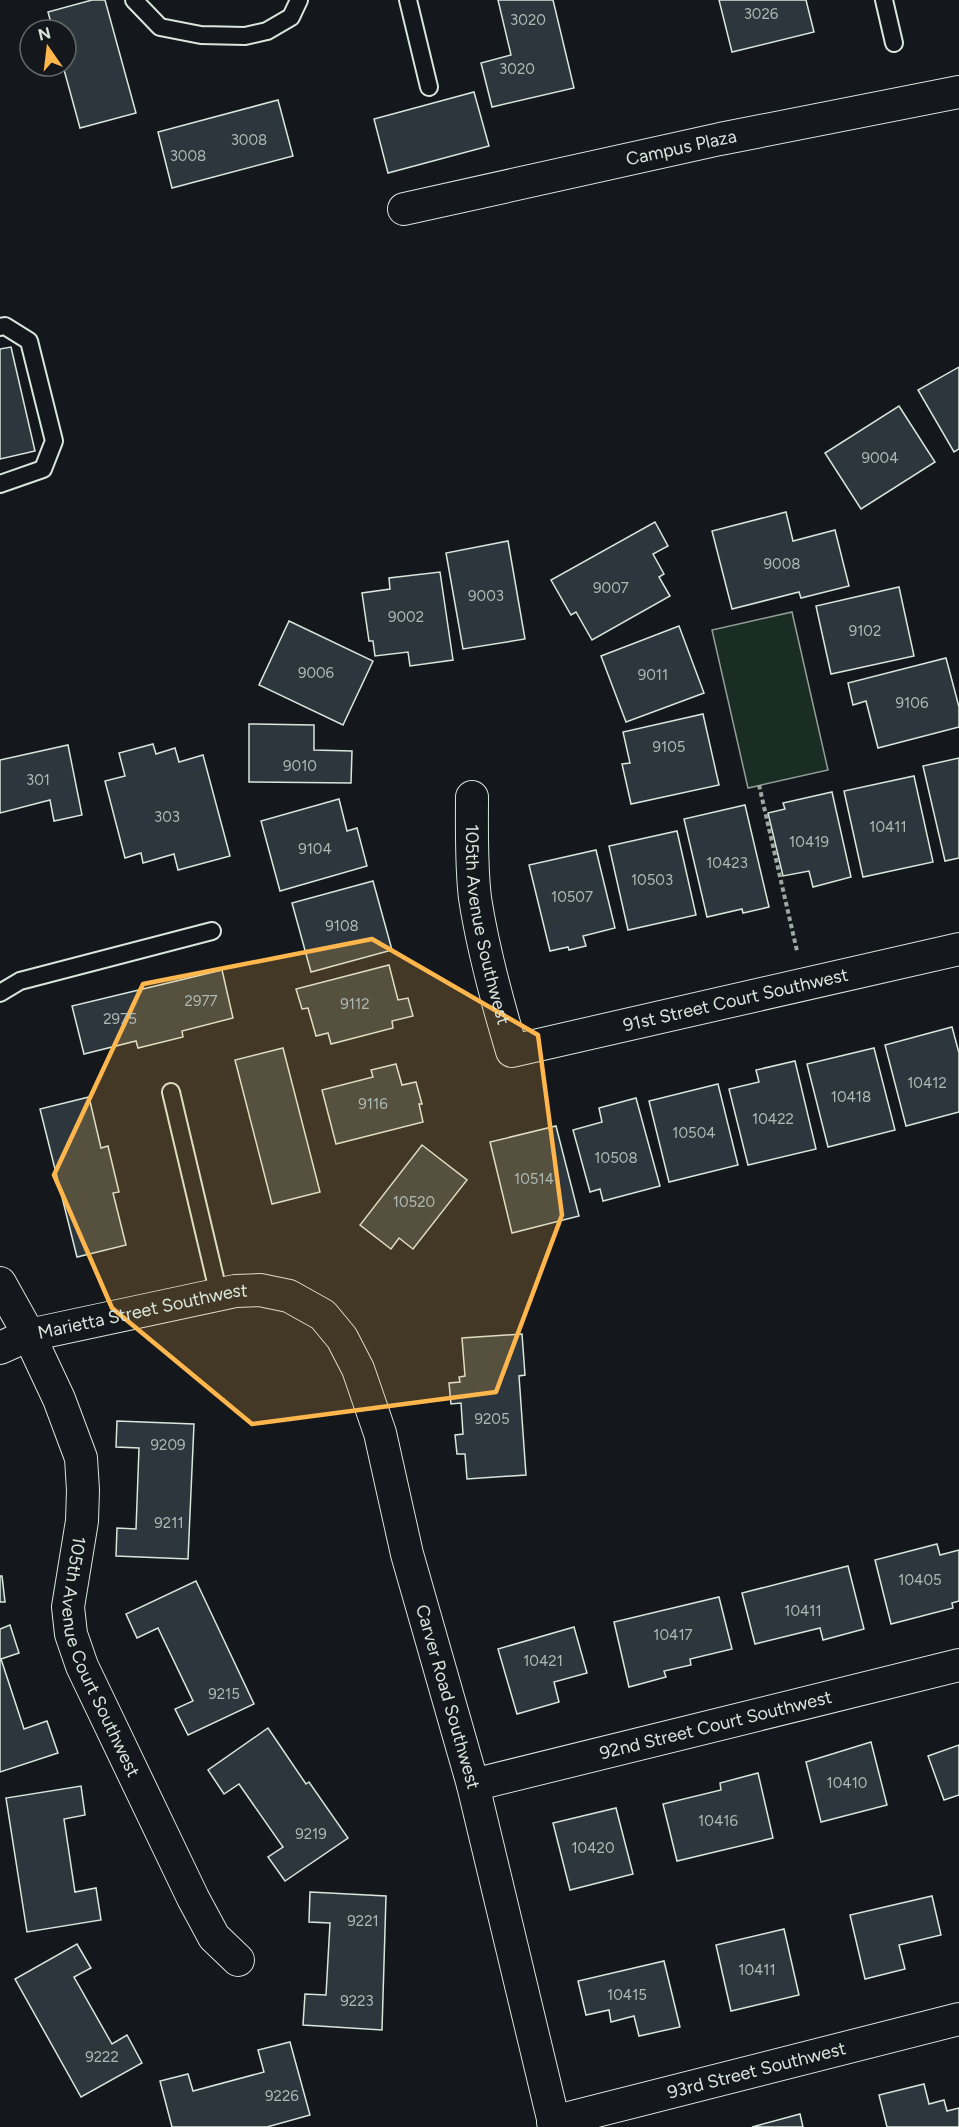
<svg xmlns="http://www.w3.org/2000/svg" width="959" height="2127" viewBox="0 0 959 2127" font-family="Figtree,sans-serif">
<rect width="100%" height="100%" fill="#14181c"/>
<path fill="#1a2d24" stroke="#939e99" stroke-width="1.5" d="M792,612L828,770L748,788L712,630Z"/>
<g fill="#2c363c" stroke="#d8e6dc" stroke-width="1.5">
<path d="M92,0H105L136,113L80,128L63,66H66V30H53L48,12Z"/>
<path d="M498,0H553L574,88L492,107L481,63L511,55Z"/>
<path d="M719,0H806L814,32L732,52Z"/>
<path d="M474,92L489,146L388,173L374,119Z"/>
<path d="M278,100L293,156L172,188L158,132Z"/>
<path d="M11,347L35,451L0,459V349Z"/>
<path d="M959,367V449L954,452L918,390Z"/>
<path d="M899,406L935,462L861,509L825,453Z"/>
<path d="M786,512L793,541L835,530L849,586L801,598L799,592L732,609L712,531Z"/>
<path d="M655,522L668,546L653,554L664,574L659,577L670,596L592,640L576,612L571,615L551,580Z"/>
<path d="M508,541L525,639L463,649L446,553Z"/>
<path d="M440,572L453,660L410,666L408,652L375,656L373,641H369L362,593L390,589L389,578Z"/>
<path d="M899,587L914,656L831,674L816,606Z"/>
<path d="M289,621L373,661L343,725L259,685Z"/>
<path d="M679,626L704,693L626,722L601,656Z"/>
<path d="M946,658L959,707V727L878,748L866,701L853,705L848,683Z"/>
<path d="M703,714L719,785L631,804L622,764L630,763L623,732Z"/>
<path d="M249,724L314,725V750L352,751L351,783L249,782Z"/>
<path d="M153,744L156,754L175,748L179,762L203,755L230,856L178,870L174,854L143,863L141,853L125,858L105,781L125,776L119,753Z"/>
<path d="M68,745L82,815L54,821L50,800L0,813V760Z"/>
<path d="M959,758V858L945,861L923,766Z"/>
<path d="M914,776L933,862L863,877L844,791Z"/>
<path d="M832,792L851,877L813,887L809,871L783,876L768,813L785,809L783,803Z"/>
<path d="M339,799L347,831L357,828L367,866L280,891L261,821Z"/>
<path d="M745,805L769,907L743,913L742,909L707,917L684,819Z"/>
<path d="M677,831L696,915L628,930L609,846Z"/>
<path d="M596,850L615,928L583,936L586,946L569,950L568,947L550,951L529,865Z"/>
<path d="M373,881L392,950L311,972L292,903Z"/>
<path d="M389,965L398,1000L408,998L413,1016L392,1021L393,1028L331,1044L328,1033L316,1036L308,1008L302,1009L296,989Z"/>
<path d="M222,970L233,1018L182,1031L183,1037L138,1048L136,1041L84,1054L72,1006Z"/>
<path d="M952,1027L959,1053V1112L906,1126L885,1045Z"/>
<path d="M283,1048L320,1192L272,1204L235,1060Z"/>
<path d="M874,1048L895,1130L828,1147L807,1064Z"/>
<path d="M795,1061L816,1149L748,1165L729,1089L759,1082L756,1070Z"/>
<path d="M396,1064L402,1085L416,1082L422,1104H419L423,1122L336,1144L322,1090L373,1077L371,1070Z"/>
<path d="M718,1084L738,1165L669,1182L649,1101Z"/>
<path d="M89,1097L101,1148L108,1146L119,1192L113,1193L126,1245L77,1257L40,1109Z"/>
<path d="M636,1098L660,1186L603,1201L600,1189L590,1192L573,1130L602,1122L599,1108Z"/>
<path d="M556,1126L579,1216L512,1233L490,1142Z"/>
<path d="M422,1145L467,1180L413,1249L399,1238L391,1249L360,1225Z"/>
<path d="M522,1334L525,1375L519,1376L526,1475L467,1479L465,1454H457L455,1435L463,1434L461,1403L451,1404L449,1383L460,1382L459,1377L465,1376L462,1338Z"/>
<path d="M117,1421L194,1424L188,1559L116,1556L117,1528L136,1529L139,1448L116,1447Z"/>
<path d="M937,1544L940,1555L959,1550V1601L952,1603L953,1608L891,1624L875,1560Z"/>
<path d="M848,1566L864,1629L823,1640L820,1628L755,1644L742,1593Z"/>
<path d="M0,1576H2L5,1602H0Z"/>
<path d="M196,1581L254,1704L188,1735L175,1709L193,1701L158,1628L137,1638L126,1614Z"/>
<path d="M719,1597L732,1649L690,1659L691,1665L664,1671L666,1677L629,1687L614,1622Z"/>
<path d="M10,1625L19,1653L1,1659L24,1729L47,1721L58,1753L0,1772V1629Z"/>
<path d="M574,1627L587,1673L554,1682L559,1702L517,1714L498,1649Z"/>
<path d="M268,1728L306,1784L309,1782L348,1838L285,1881L268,1857L283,1847L239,1784L224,1794L208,1770Z"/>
<path d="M871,1742L887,1805L821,1822L806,1762Z"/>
<path d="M959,1745V1795L944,1800L928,1756Z"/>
<path d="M758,1773L773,1838L677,1861L663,1804L721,1790L720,1783Z"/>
<path d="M81,1786L85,1815L64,1819L75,1892L96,1888L101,1920L27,1932L6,1798Z"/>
<path d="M616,1808L633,1874L570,1890L553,1823Z"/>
<path d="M310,1892L386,1896L382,2030L303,2025L305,1994L326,1995L330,1923L309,1922Z"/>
<path d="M932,1896L941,1935L899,1945L905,1969L865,1979L850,1915Z"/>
<path d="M784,1929L799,1995L731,2011L716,1945Z"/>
<path d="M77,1944L91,1968L74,1977L112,2044L127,2035L142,2063L81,2097L15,1979Z"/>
<path d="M664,1961L680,2027L639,2036L634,2016L611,2022L609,2010L586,2015L578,1981Z"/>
<path d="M290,2042L310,2115L267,2127H172L160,2081L188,2074L193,2091L264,2072L258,2050Z"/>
<path d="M924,2084L929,2104L944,2100L947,2111L959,2108V2127H887L879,2095Z"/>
<path d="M800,2114L803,2127H752Z"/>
</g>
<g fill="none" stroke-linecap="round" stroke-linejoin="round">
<defs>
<g id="service">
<path d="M134,0L160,27L201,35L245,36L267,31L291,17L299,0"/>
<path d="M408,0L429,87"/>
<path d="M884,0L894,43"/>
<path d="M0,327L5,326L29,341L54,441L43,469L0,484"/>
<path d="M0,993L20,981L212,931"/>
<path d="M171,1092L219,1295"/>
</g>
<g id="minor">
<path id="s1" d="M404,209L720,139L959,92"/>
<path id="s2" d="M472,797C472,830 471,865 475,898C483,950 497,1001 512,1051L959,949"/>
<path id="s3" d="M0,1283L29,1335L59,1399L81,1458L83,1490L82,1521L68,1607L71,1634L82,1666L193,1898L214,1937L238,1960"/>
<path id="s4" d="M0,1348L29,1335L235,1291L260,1290L289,1296L323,1315L342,1338L358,1369L380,1433L407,1554L473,1785L555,2127"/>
<path id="s5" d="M473,1785L959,1665"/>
<path id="s6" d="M553,2122L959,2019"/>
</g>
</defs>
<use href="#service" stroke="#d8e6dc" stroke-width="20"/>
<use href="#minor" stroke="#d8e6dc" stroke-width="34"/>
<path stroke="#9da8a2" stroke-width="4" stroke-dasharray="4.5 3" stroke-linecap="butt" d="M759,785L797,951"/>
<use href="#service" stroke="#14181c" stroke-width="16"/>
<use href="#minor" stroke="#14181c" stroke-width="32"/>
</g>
<path fill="#ffb74d" fill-opacity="0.2" stroke="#ffb74d" stroke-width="4.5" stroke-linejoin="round" d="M372,939L538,1035L562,1215L496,1392L252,1424L112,1308L54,1175L143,984Z"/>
<g text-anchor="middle" stroke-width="4.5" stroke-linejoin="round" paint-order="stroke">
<g font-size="15" fill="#adbab4">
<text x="761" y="19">3026</text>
<text x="528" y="25">3020</text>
<text x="517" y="74">3020</text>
<text x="249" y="145">3008</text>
<text x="188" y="161">3008</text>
<text x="880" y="463">9004</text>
<text x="782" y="569">9008</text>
<text x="611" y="593">9007</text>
<text x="486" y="601">9003</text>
<text x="406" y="622">9002</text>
<text x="865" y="636">9102</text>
<text x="316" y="678">9006</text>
<text x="653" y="680">9011</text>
<text x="912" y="708">9106</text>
<text x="669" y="752">9105</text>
<text x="300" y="771">9010</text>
<text x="38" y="785">301</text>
<text x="167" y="822">303</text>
<text x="888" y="832">10411</text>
<text x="809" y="847">10419</text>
<text x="315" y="854">9104</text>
<text x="727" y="868">10423</text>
<text x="652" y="885">10503</text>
<text x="572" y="902">10507</text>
<text x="342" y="931">9108</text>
<text x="201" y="1006">2977</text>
<text x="355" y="1009">9112</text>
<text x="120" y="1024">2975</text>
<text x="927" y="1088">10412</text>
<text x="851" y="1102">10418</text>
<text x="373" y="1109">9116</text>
<text x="773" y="1124">10422</text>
<text x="694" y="1138">10504</text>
<text x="616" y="1163">10508</text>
<text x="534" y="1184">10514</text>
<text x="414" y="1207">10520</text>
<text x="492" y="1424">9205</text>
<text x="168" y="1450">9209</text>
<text x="169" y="1528">9211</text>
<text x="920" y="1585">10405</text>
<text x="803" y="1616">10411</text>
<text x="673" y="1640">10417</text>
<text x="543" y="1666">10421</text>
<text x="224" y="1699">9215</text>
<text x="847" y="1788">10410</text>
<text x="718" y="1826">10416</text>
<text x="311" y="1839">9219</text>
<text x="593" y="1853">10420</text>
<text x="363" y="1926">9221</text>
<text x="757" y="1975">10411</text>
<text x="627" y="2000">10415</text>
<text x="357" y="2006">9223</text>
<text x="102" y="2062">9222</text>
<text x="282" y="2101">9226</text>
</g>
<g font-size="18" fill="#d8e6dc" stroke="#14181c">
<text dy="6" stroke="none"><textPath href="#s1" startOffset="284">Campus Plaza</textPath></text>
<text dy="6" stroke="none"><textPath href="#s2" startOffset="129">105th Avenue Southwest</textPath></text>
<text dy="6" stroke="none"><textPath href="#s2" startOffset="488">91st Street Court Southwest</textPath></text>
<text dy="6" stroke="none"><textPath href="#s4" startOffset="148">Marietta Street Southwest</textPath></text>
<text dy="6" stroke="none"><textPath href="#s3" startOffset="399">105th Avenue Court Southwest</textPath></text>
<text dy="6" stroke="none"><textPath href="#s4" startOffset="741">Carver Road Southwest</textPath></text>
<text dy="6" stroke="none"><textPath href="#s5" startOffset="250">92nd Street Court Southwest</textPath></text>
<text dy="6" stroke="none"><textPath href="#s6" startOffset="210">93rd Street Southwest</textPath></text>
</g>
</g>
<g transform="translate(48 48) rotate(346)"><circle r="28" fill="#14181c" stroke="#626a69" stroke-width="1.5"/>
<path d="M0-4.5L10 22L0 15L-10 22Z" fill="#ffb74d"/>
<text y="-9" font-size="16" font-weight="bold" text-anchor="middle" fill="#d8e6dc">N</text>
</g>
</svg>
